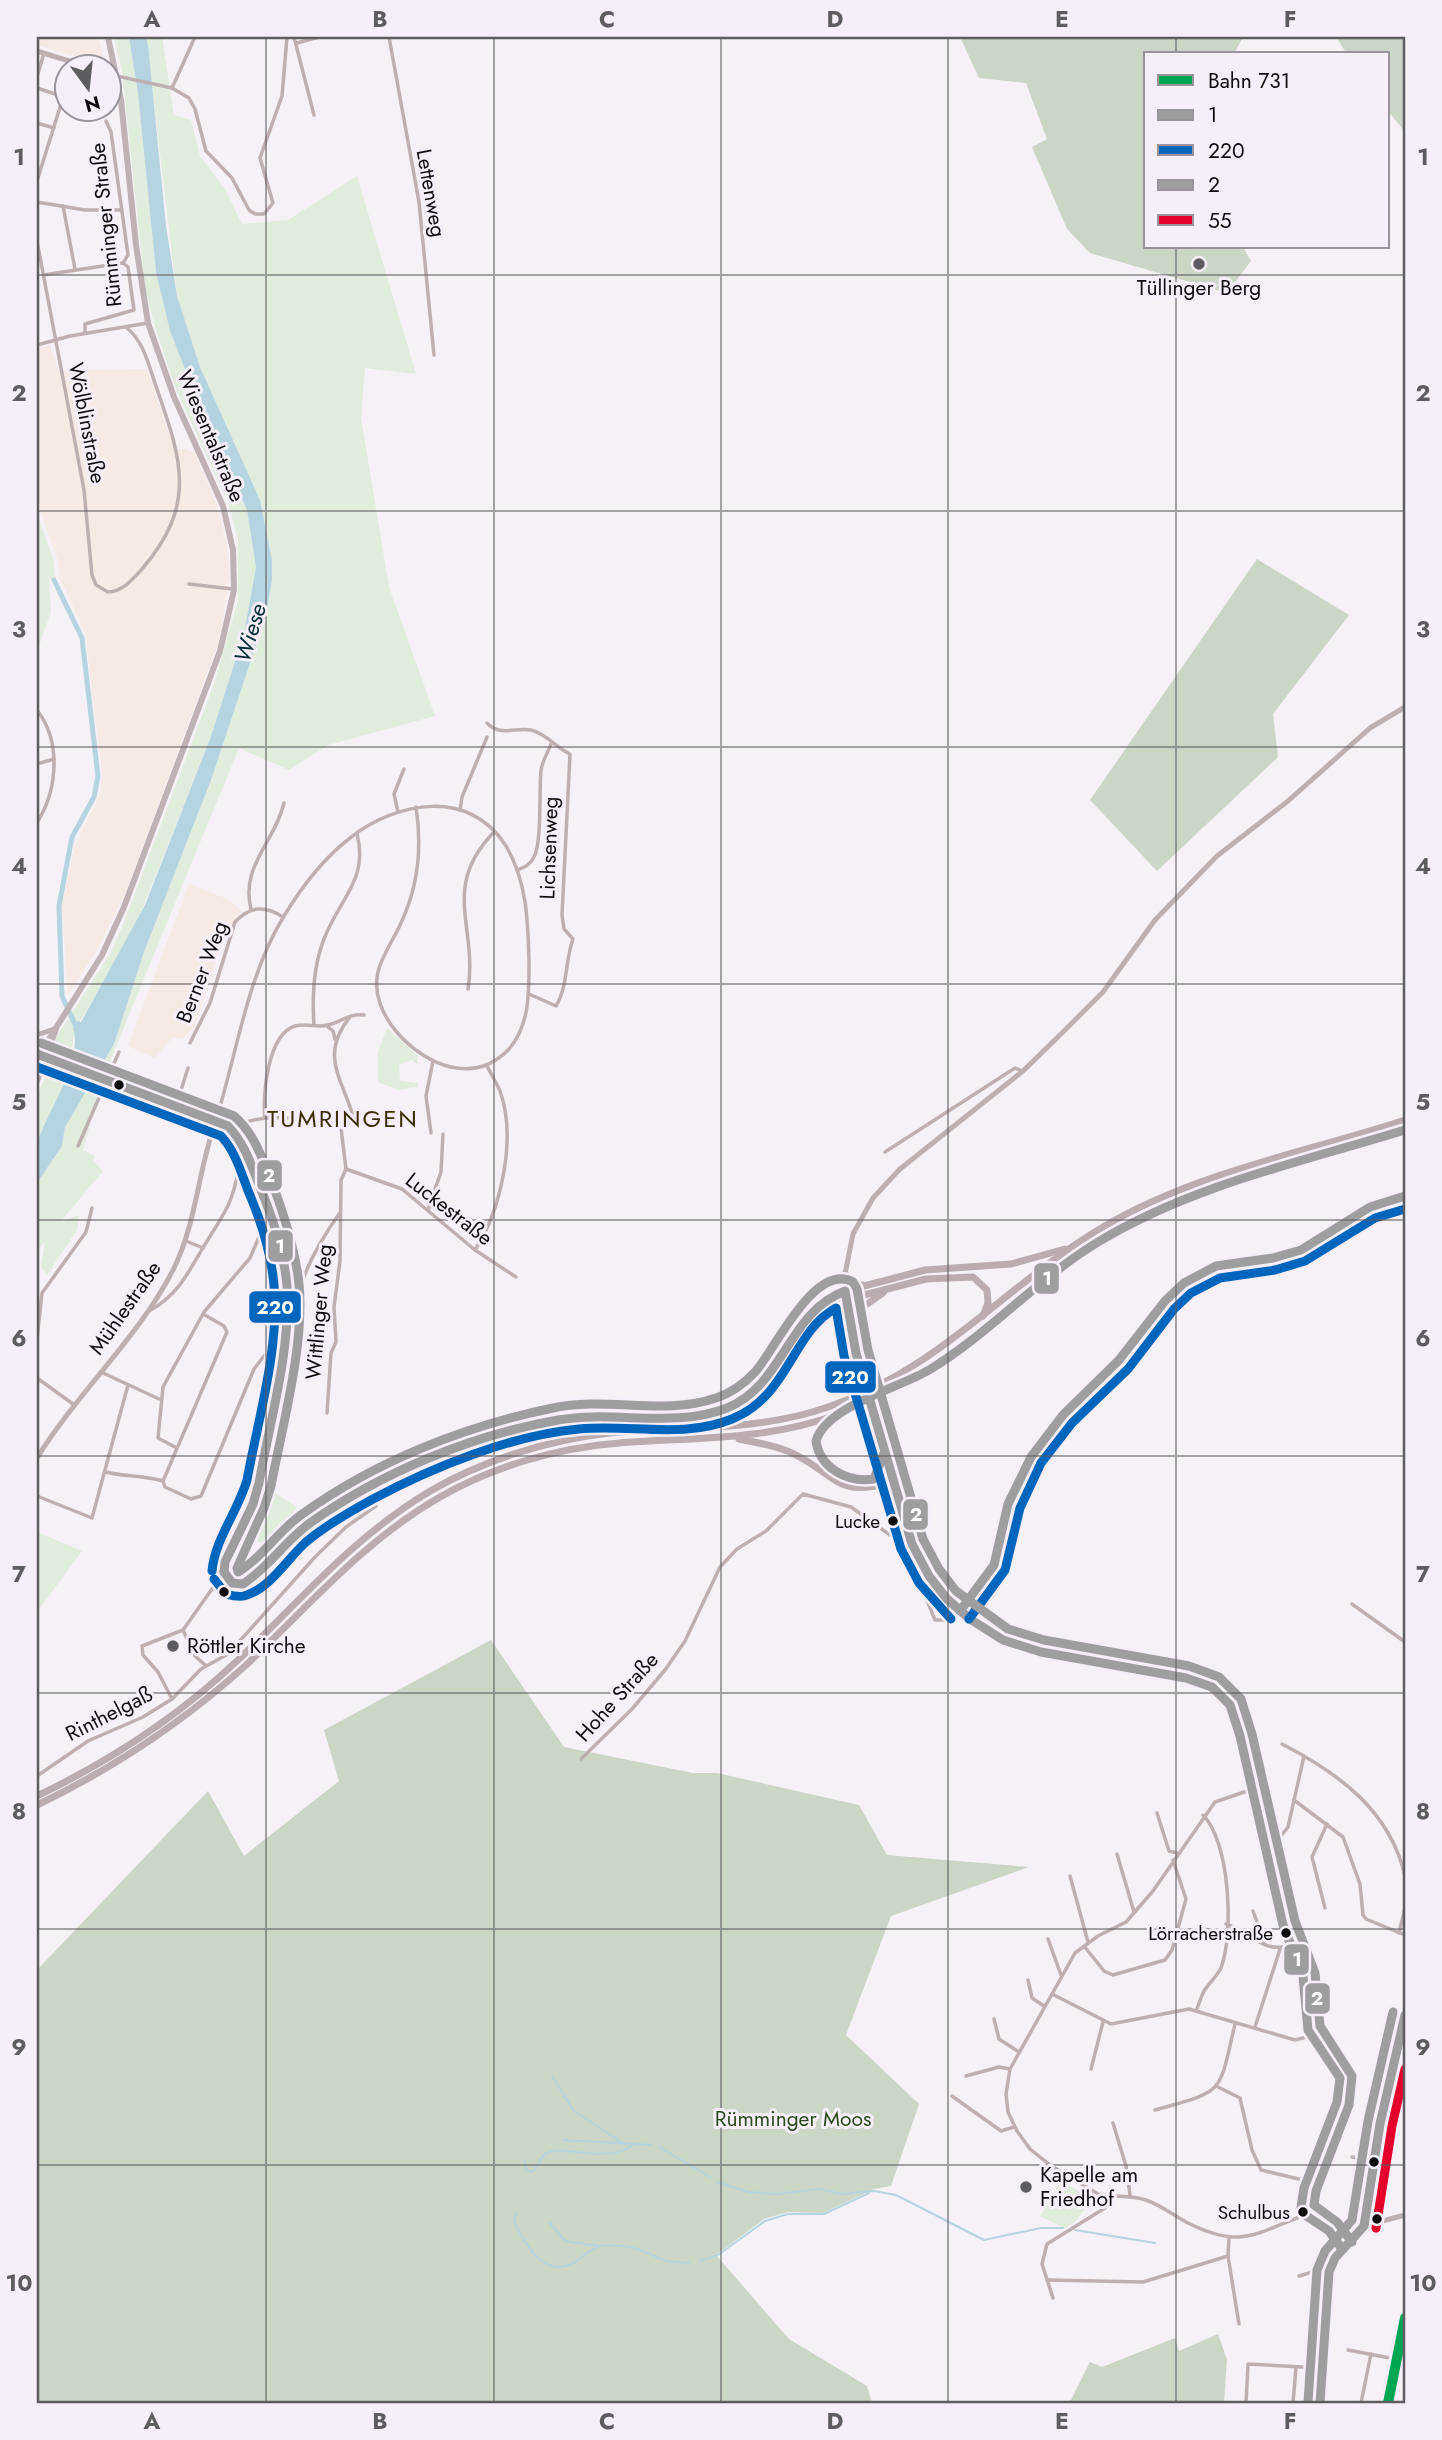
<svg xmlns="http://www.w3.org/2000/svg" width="1442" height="2440" viewBox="0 0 1442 2440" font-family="Jost,sans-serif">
<rect width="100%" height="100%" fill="#f5f1f7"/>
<g fill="#f6eae4">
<path d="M37,37H98L104,62H95L37,45Z"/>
<path d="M50,345L58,370L147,369L174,449H186L195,454L217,505L227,545L229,580L219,641L127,889L97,950L68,995L62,905L75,845L101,793L102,773L85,632L60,578L58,561L37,500V350Z"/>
<path d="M189,884L230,900L241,911L225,935L195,1026L182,1039L173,1037L155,1058L128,1046Z"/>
</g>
<g fill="#e0ecdc">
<path d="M114,37H129L138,93L156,272L170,331L201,410L247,510L256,567L244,634L210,739L133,932L75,1029L66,1083L37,1145V1097L49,1068L57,1036L110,954L123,925L214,684L238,600V539L228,503L176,389L154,324L145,286L122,71Z"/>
<path d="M146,37H162L174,115L191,120L200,156L225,189L242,224L288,220L357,176L416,374L365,368L361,418L389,587L435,716L328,745L289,770L239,748L101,1083L83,1150L95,1156L93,1160L103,1171L61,1221L79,1215L77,1230L47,1275L41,1267L45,1242L37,1251V1183L62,1146L65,1127L114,1044L144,952L211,780L266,615L272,580V560L260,500L200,367L177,296Z"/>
<path d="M37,515L53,558L55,578L49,579L51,612L37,651Z"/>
<path d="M387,1028L418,1056L417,1064L412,1060L399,1065L400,1081L418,1083V1087L399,1090L378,1082V1052Z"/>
<path d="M273,1492L297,1507L270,1549L247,1534Z"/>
<path d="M37,1532L82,1551L37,1612Z"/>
<path d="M1061,2181L1092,2199L1076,2221L1065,2228L1040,2216Z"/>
</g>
<g fill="#cbd6c7">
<path d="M960,37H1243L1234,54H1146V247H1243L1251,261L1227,293L1090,253L1067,229L1032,147L1047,139L1026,83L979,78Z"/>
<path d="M1336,37H1405V132L1388,111V54H1347Z"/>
<path d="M1257,559L1349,615L1273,714L1278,757L1157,871L1090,800Z"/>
<path d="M491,1640L564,1747L693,1773H717L859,1805L887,1855L1029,1867L891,1916L846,2035L919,2104L891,2186L874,2189L823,2213L788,2212L764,2219L716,2255L789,2339L867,2386L872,2403H37V1970L208,1791L244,1856L339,1781L324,1730Z"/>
<path d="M1218,2334L1227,2360L1224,2403H1063L1071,2400L1090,2362L1102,2367L1175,2338L1179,2351Z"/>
</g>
<path fill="#b5d4e1" d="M129,37H146L148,45L166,226L177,296L200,367L260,500L272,560V580L266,615L211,780L144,952L114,1044L65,1127L62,1146L37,1183C37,1171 34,1156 37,1145C45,1113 84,1064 73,1028L77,1021L81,1022L145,905L210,739L244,634L256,567L247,510L201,410L170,331L156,272L138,93Z"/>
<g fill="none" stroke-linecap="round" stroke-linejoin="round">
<g stroke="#b5d4e1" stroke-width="2">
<path d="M552,2076L574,2111L623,2143"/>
<path d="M563,2140L652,2145"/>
<path d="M659,2147L710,2177"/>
<path d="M524,2161L526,2170L532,2172C538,2167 540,2158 545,2154C562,2143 607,2165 633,2145"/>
<path d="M717,2182L748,2192L777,2194L820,2189L841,2194L874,2191L896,2195L984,2240L1041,2228H1063"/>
<path d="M516,2212L514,2221C524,2242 543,2279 573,2263C582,2258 591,2248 601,2246C607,2245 616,2246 623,2246C649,2248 660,2266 690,2262"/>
<path d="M549,2222L565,2241L598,2246"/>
<path d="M1075,2230L1155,2243"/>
<path d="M699,2261L718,2255L765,2221L788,2214H824L869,2193"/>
</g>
<path stroke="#b5d4e1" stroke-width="5" d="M54,580L82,638L98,776L94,797L72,837L59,906L62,996L78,1031"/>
<g stroke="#beb0b0" stroke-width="3.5">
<path d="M294,37L314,115"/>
<path d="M389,37L419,202L434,355"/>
<path d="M297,43L319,37"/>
<path d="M117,76L172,88L189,98L195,109L206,151L232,178L249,210L255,214H264L273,203L260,158L282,96L287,37"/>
<path d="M37,77L44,53"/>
<path d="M37,88L64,97"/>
<path d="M172,88L195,37"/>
<path d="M37,123L54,128"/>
<path d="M37,181L66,88"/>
<path d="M37,202L85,210H121"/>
<path d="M63,206L75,269"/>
<path d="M37,241L84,490L92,575L96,585L108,592C122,592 133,579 142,569C197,505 182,461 157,389C149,367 145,343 127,328"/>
<path d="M43,275L123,263"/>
<path d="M85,333V324L134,310L128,267L123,263L128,255L111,132L106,121"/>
<path d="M37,345L70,336L148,323"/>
<path d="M189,584L232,589"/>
<path d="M37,710C61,741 58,788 38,821"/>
<path d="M487,723C500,737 515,727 531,730C545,733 557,748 570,754L562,915L564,929L573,939C565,961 568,986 556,1006L529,994"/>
<path d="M37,764L54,759"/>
<path d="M460,810L462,797L487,737"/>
<path d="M398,812L394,794L404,769"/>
<path d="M517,870C525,867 530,865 534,857C542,842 539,790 541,770C542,762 548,752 551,744"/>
<path d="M251,909C240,866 275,842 284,803"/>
<path d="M468,989C478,926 440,888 494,832"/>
<path d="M314,1025C312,996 313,967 324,939C339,899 369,880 357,834"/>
<path d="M327,1026L333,1031L335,1039"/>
<path d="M190,1043L210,1003L235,922C250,906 265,905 283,917"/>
<path d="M176,1106L188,1068"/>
<path d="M265,1118C262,1095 268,1034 295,1026C306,1023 318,1028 328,1025C341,1022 349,1013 364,1015"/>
<path d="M216,1120C237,1053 247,976 284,916C301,888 324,858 350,838C397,801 470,788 506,846C527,881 528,922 529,961C529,991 530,1025 509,1049C493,1066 474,1072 451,1067C414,1059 368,1014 378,972C382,955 394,939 401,923C418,887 422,846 416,807"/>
<path d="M341,1128L354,1119C342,1078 319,1055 350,1017"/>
<path d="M232,1130C258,1109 307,1120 338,1124L341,1128L346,1169"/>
<path d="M431,1133L426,1096L433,1061"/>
<path d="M78,1146L119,1052"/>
<path d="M885,1152L1015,1068L1022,1071"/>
<path d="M346,1169L402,1189L475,1250L516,1277"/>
<path d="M428,1210L441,1172L443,1134"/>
<path d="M186,1241L203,1248"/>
<path d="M475,1250C501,1210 517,1138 500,1091C496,1082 491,1074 487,1066"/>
<path d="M149,1311C176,1296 186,1277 201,1251C224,1212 232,1209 240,1162L248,1156"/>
<path d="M286,1334C292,1322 293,1311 297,1298C304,1270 322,1238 339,1214"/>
<path d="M37,1339L42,1293L86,1232L92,1208"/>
<path d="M101,1372L159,1399"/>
<path d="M37,1378L73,1404"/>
<path d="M327,1413L331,1353L336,1342L334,1307L340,1261L341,1180L346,1169"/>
<path d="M175,1447L158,1438L163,1387L204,1312L250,1258L270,1211"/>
<path d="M106,1472C125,1477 144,1475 163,1481L165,1487L191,1499L201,1496L254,1369L264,1356L284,1344"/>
<path d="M163,1481L227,1332L224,1326L203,1314"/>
<path d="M37,1496L92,1518L128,1385"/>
<path d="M1352,1604L1405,1642"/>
<path d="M183,1630L195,1656L205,1665"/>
<path d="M172,1699L158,1672L143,1655L142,1646L183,1630L224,1572"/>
<path d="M1282,1744C1340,1774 1390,1811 1405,1876"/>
<path d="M581,1759L632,1709L665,1670L685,1641L720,1567L737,1549L766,1531L803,1494L851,1507L897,1540L915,1570L935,1620H951L959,1612"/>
<path d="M37,1776L88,1741L143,1717L172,1699L201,1669L228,1654L315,1557L346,1527L376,1506"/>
<path d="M1250,1790L1215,1802L1153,1891L1126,1922L1098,1936L1075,1953L1010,2069L1006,2094L1008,2112L1017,2131L1030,2149L1050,2165L1098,2194C1115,2198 1129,2194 1146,2200C1161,2205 1174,2216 1188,2223C1242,2250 1255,2233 1305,2215"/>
<path d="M1294,1800L1343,1837L1360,1884L1363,1915L1366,1919L1405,1935"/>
<path d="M1157,1813L1169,1851L1177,1853"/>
<path d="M1262,1843L1281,1836L1288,1827L1304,1756"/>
<path d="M1117,1854L1134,1912"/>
<path d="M1070,1876L1088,1942"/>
<path d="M1325,1908L1312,1857L1327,1824"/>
<path d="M1253,1911L1265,1944"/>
<path d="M1226,1924C1248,1931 1265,1955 1290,1945"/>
<path d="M1399,1933L1405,1908"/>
<path d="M1048,1939L1061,1975"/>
<path d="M1084,1946L1104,1971L1113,1975L1165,1960L1172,1950L1186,1899L1173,1860"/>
<path d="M1028,1980L1032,1998L1044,2006"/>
<path d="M1052,1994L1111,2024L1189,2009L1295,2040L1311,2036"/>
<path d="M1196,2011C1199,2004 1201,1997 1204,1991C1209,1983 1217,1976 1221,1968C1234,1933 1230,1842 1203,1815"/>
<path d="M994,2019L999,2039L1019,2052"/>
<path d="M1255,2027L1280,1949"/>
<path d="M1091,2069L1103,2022"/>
<path d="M966,2076L999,2067L1010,2069"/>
<path d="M1218,2087L1240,2098L1252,2150L1261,2170L1307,2181"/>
<path d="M952,2096L1001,2131L1014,2127"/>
<path d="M1155,2110C1226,2090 1218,2096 1235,2024"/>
<path d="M1113,2123L1126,2166L1130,2195"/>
<path d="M1352,2157L1374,2161"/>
<path d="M1229,2238L1228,2256L1239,2324"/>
<path d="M1299,2276L1316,2271L1329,2272"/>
<path d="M1047,2280L1143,2282L1228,2256"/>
<path d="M1053,2298L1042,2264L1047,2244L1105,2208L1110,2197"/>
<path d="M1348,2350L1390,2358"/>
<path d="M1246,2403L1248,2364L1321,2368"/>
<path d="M1293,2403L1296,2367"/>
<path d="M1361,2403L1371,2354"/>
<path d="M1382,2403L1395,2337"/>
</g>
<g stroke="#bdb0b1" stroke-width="5">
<path d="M37,51L85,66"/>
<path d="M37,1035L54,1029"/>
<path d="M37,1054L228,1126L241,1140L268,1206L281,1246L287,1287L284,1344L259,1483L253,1504L224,1567L228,1580L237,1585L247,1582C267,1564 284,1543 305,1527C361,1485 424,1459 490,1438C518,1430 548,1419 577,1416C627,1411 683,1427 729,1407C791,1381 789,1302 845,1291"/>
<path d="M817,1305L845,1300"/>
<path d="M861,1371L847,1314L845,1274L853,1234L873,1198L900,1169L1023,1071L1063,1032L1103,992L1155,920L1217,856L1288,801L1370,728L1405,707"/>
<path d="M875,1420L916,1552L937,1587L970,1619L1003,1640L1041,1652L1186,1678L1212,1687L1230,1705L1240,1736L1254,1808L1283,1925L1303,1976L1308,2030L1340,2078L1337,2102L1304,2188L1301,2207L1305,2215L1329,2231L1342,2249"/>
<path d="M37,1458C77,1393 141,1335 174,1268C197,1221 198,1170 216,1120"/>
<path d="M960,1611L978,1590L994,1565L1008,1504L1031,1457L1063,1415L1119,1360L1165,1301L1184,1283L1216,1266L1273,1258L1301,1250L1370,1207L1405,1196"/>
<path d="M1364,2226L1405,2215"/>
<path d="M1320,2403L1329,2272L1335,2258L1364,2226L1380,2124L1405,2015"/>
</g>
<g stroke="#bfb2b4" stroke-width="6">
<path d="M37,1058L102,955L124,907L220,651L234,590L233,550L223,506L174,397L148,323L136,245L121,100L108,37"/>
<path d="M37,1081L56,1029"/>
</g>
<g stroke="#baacaf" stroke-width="7">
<path d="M845,1274L853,1282L862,1285"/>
<path d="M845,1291L925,1270L1011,1264L1065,1249"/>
<path d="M845,1300L926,1279L973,1277L987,1290L988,1303L983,1316"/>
<path d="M850,1329L860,1309L883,1293"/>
<path d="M829,1418C807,1444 824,1476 855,1481C869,1484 879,1473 893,1482"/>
<path d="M739,1439C758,1443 780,1446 798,1456C842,1480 837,1497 893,1482"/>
<path d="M874,1479L884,1453"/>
<path d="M37,1796C110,1761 179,1716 238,1660C301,1600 355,1535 432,1490C486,1459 549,1440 610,1433C684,1426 757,1432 828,1407C942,1368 1004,1286 1103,1227C1196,1172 1304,1153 1405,1120"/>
<path d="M37,1805C114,1768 182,1723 245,1666C309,1606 363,1541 440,1497C494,1466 557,1448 619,1443C693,1437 765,1441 836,1415C883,1397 927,1374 967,1344C1011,1311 1050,1272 1096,1242C1191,1184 1301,1163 1405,1130"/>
</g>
<path stroke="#bdb0b1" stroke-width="5" d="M861,1371L875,1420"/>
<defs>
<g id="bus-1">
<path d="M37,1054L228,1126C245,1144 251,1165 260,1187C273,1219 284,1251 287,1286C291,1350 270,1420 259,1483L253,1504L225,1562L224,1572"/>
<path d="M884,1453L874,1479C847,1483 820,1468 816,1441C826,1406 899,1388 929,1370C990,1333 1037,1279 1098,1242C1192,1185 1301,1162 1405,1130"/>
<path d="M224,1572L232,1583L243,1584C269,1567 285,1541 310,1523C382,1472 472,1435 558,1420C614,1410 674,1429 727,1408C785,1384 787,1313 845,1291L856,1353L912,1544L929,1576L947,1599L970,1619L1003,1640L1041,1652L1186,1678L1212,1687L1230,1705L1240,1736L1283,1925L1303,1976L1308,2030L1340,2078L1337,2102L1304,2188L1301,2207L1305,2215L1329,2231L1342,2249"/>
<path d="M960,1611L994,1565L1008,1504L1031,1457L1063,1415L1119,1360L1165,1301L1184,1283L1216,1266L1273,1258L1301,1250L1370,1207L1405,1196"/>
<path d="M1320,2403L1329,2272L1335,2258L1364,2226L1380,2124L1405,2015"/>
</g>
<g id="bus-2">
<path d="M37,1067L221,1136C236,1152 241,1173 249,1193C262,1223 271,1253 274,1285C280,1346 258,1420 247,1480C238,1511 215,1539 212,1571"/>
<path d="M214,1579L226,1594C233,1596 241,1598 247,1595C271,1587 288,1558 306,1542C326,1525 351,1511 373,1499C433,1467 512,1435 579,1429C630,1424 683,1439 732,1419C789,1396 792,1332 836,1308L844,1356L901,1549L919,1583L951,1619"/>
<path d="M969,1619L1005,1570L1020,1508L1041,1463L1072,1423L1128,1369L1174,1309L1191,1293L1220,1278L1275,1270L1305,1261L1375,1218L1405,1209"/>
</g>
<g id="bus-3">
<path d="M41,1043L234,1116C254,1133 261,1156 271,1180C284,1214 295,1248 299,1284C305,1344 282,1427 271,1486L264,1508L237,1568L238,1572C262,1558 278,1531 301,1515C374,1462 464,1426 553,1408C606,1396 664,1416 716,1398C731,1393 744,1384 755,1372C774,1352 814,1261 853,1282L857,1289L868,1350L923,1539L939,1569L956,1591L1008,1629L1044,1640L1189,1666L1219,1677L1241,1699L1252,1734L1295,1921L1315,1973L1320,2026L1352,2076L1349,2105L1316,2191L1314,2205L1337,2222L1352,2242"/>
<path d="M1308,2402L1317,2270L1325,2251L1352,2220L1368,2121L1393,2012"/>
</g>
<path id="bus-4" d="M1376,2228L1392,2126L1405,2069"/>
</defs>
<use href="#bus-1" stroke="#f6eff9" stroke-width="14"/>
<use href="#bus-2" stroke="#f6eff9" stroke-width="14"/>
<use href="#bus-3" stroke="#f6eff9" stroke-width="14"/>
<use href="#bus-4" stroke="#f6eff9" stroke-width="14"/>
<use href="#bus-1" stroke="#9e9d9f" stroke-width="9"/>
<use href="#bus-2" stroke="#0065bd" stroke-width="9"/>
<use href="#bus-3" stroke="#9e9d9f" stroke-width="9"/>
<use href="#bus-4" stroke="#e4002b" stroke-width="9"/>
<defs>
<path id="rail-1" d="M1388,2403L1405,2318"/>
</defs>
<use href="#rail-1" stroke="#f6eff9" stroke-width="16"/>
<use href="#rail-1" stroke="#00a651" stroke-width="10"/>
</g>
<path fill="none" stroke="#5e5c60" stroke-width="2" stroke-opacity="0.55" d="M266,37V2403M494,37V2403M721,37V2403M948,37V2403M1176,37V54M1176,247V2403M37,275H1405M37,511H1405M37,747H1405M37,984H1405M37,1220H1405M37,1456H1405M37,1693H1405M37,1929H1405M37,2165H1405"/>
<g fill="#5e5c60" stroke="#f6eff9" stroke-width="2.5">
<circle cx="1199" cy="264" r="7"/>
<circle cx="173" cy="1646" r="7"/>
<circle cx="1026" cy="2187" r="7"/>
</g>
<g fill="#0d0b0e" stroke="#f6eff9" stroke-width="2.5">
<circle cx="119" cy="1085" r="6"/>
<circle cx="893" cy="1521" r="6"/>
<circle cx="224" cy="1592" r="6"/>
<circle cx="1286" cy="1933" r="6"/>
<circle cx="1374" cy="2162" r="6"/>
<circle cx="1303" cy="2212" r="6"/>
<circle cx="1377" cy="2219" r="6"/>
</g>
<g text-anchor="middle" stroke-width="6" stroke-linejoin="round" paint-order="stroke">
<g font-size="19" fill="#0d0b0e" stroke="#f6eff9" text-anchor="end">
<text x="880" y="1528">Lucke</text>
<text x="1273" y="1940">Lörracherstraße</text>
<text x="1290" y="2219">Schulbus</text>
</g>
<g font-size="21" fill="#0d0b0e" stroke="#f6eff9">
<text transform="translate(431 193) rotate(80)" y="7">Lettenweg</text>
<text transform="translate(106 225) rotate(-96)" y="7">Rümminger Straße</text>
<text transform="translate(87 423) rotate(79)" y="7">Wölblinstraße</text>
<text transform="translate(211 436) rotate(67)" y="7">Wiesentalstraße</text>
<text transform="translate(549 848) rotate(-88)" y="7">Lichsenweg</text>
<text transform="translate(202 972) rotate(-69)" y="7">Berner Weg</text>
<text transform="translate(449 1209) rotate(38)" y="7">Luckestraße</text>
<text transform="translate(125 1308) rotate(-55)" y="7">Mühlestraße</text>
<text transform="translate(319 1312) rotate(-85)" y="7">Wittlinger Weg</text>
<text transform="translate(617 1697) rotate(-48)" y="7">Hohe Straße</text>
<text transform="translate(109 1714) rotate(-27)" y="7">Rinthelgaß</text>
</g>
<g font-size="21" fill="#0d0b0e" stroke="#f6eff9" text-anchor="start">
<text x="1199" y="295" text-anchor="middle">Tüllinger Berg</text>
<text x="187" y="1653">Röttler Kirche</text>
<text x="1040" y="2182">Kapelle am<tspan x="1040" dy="24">Friedhof</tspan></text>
</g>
<g font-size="21" fill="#2b4b1c" stroke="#f6eff9">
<text x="793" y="2126">Rümminger Moos</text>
</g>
<g font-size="23" font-style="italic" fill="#032e3a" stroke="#f6eff9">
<text transform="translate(250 633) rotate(-73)" y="8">Wiese</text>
</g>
<g font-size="24" letter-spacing="2" fill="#3a2f04" stroke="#f6eff9">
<text x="343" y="1127">TUMRINGEN</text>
</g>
</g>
<g stroke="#f6eff9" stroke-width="2.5">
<rect x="256" y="1159" width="27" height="33" rx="7" fill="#9e9d9f"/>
<rect x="267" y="1229" width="27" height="34" rx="7" fill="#9e9d9f"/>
<rect x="1033" y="1262" width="27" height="33" rx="7" fill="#9e9d9f"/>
<rect x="248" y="1290" width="54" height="34" rx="7" fill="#0065bd"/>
<rect x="824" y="1360" width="53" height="34" rx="7" fill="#0065bd"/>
<rect x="902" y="1498" width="27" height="33" rx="7" fill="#9e9d9f"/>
<rect x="1283" y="1943" width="27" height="33" rx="7" fill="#9e9d9f"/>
<rect x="1304" y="1982" width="27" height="33" rx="7" fill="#9e9d9f"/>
</g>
<g font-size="19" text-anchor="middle" font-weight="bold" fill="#fff">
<text x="269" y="1182">2</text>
<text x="280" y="1253">1</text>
<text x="1047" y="1285">1</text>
<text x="275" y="1314">220</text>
<text x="850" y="1384">220</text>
<text x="916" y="1521">2</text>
<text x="1297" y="1966">1</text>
<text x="1317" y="2005">2</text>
</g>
<rect width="1442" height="2440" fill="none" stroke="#f6eff9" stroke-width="77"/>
<rect x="1144" y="52" width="245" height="196" fill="#f6eff9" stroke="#99949b" stroke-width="2"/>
<rect x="1158" y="75" width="35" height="10" fill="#00a651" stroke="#99949b" stroke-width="2"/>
<text x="1208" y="88" font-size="21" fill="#0d0b0e">Bahn 731</text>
<rect x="1158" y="110" width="35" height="10" fill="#9e9d9f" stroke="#99949b" stroke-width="2"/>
<text x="1208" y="122" font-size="21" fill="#0d0b0e">1</text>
<rect x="1158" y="145" width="35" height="10" fill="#0065bd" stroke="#99949b" stroke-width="2"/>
<text x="1208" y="158" font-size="21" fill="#0d0b0e">220</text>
<rect x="1158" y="180" width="35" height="10" fill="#9e9d9f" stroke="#99949b" stroke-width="2"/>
<text x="1208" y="192" font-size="21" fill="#0d0b0e">2</text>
<rect x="1158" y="215" width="35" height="10" fill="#e4002b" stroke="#99949b" stroke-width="2"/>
<text x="1208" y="228" font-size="21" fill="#0d0b0e">55</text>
<g transform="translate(88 88) rotate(165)"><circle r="33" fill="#f6eff9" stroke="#99949b" stroke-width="2"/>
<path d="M0-5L12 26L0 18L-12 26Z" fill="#5e5c60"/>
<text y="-10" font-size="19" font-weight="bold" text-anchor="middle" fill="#0d0b0e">N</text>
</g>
<rect x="38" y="38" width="1366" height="2364" fill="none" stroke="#5e5c60" stroke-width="2.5"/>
<g font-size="23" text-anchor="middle" font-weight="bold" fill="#5e5c60">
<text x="152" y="27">A</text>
<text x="380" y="27">B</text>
<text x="607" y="27">C</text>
<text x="835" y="27">D</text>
<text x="1062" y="27">E</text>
<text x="1290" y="27">F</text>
<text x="19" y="165">1</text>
<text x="1423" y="165">1</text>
<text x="19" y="401">2</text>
<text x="1423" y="401">2</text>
<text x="19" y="637">3</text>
<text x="1423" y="637">3</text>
<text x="19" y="874">4</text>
<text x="1423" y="874">4</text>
<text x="19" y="1110">5</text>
<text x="1423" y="1110">5</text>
<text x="19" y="1346">6</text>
<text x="1423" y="1346">6</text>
<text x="19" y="1582">7</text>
<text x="1423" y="1582">7</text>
<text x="19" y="1819">8</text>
<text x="1423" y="1819">8</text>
<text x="19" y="2055">9</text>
<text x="1423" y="2055">9</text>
<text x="19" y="2291">10</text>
<text x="1423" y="2291">10</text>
<text x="152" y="2429">A</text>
<text x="380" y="2429">B</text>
<text x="607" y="2429">C</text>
<text x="835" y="2429">D</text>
<text x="1062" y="2429">E</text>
<text x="1290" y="2429">F</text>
</g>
</svg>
